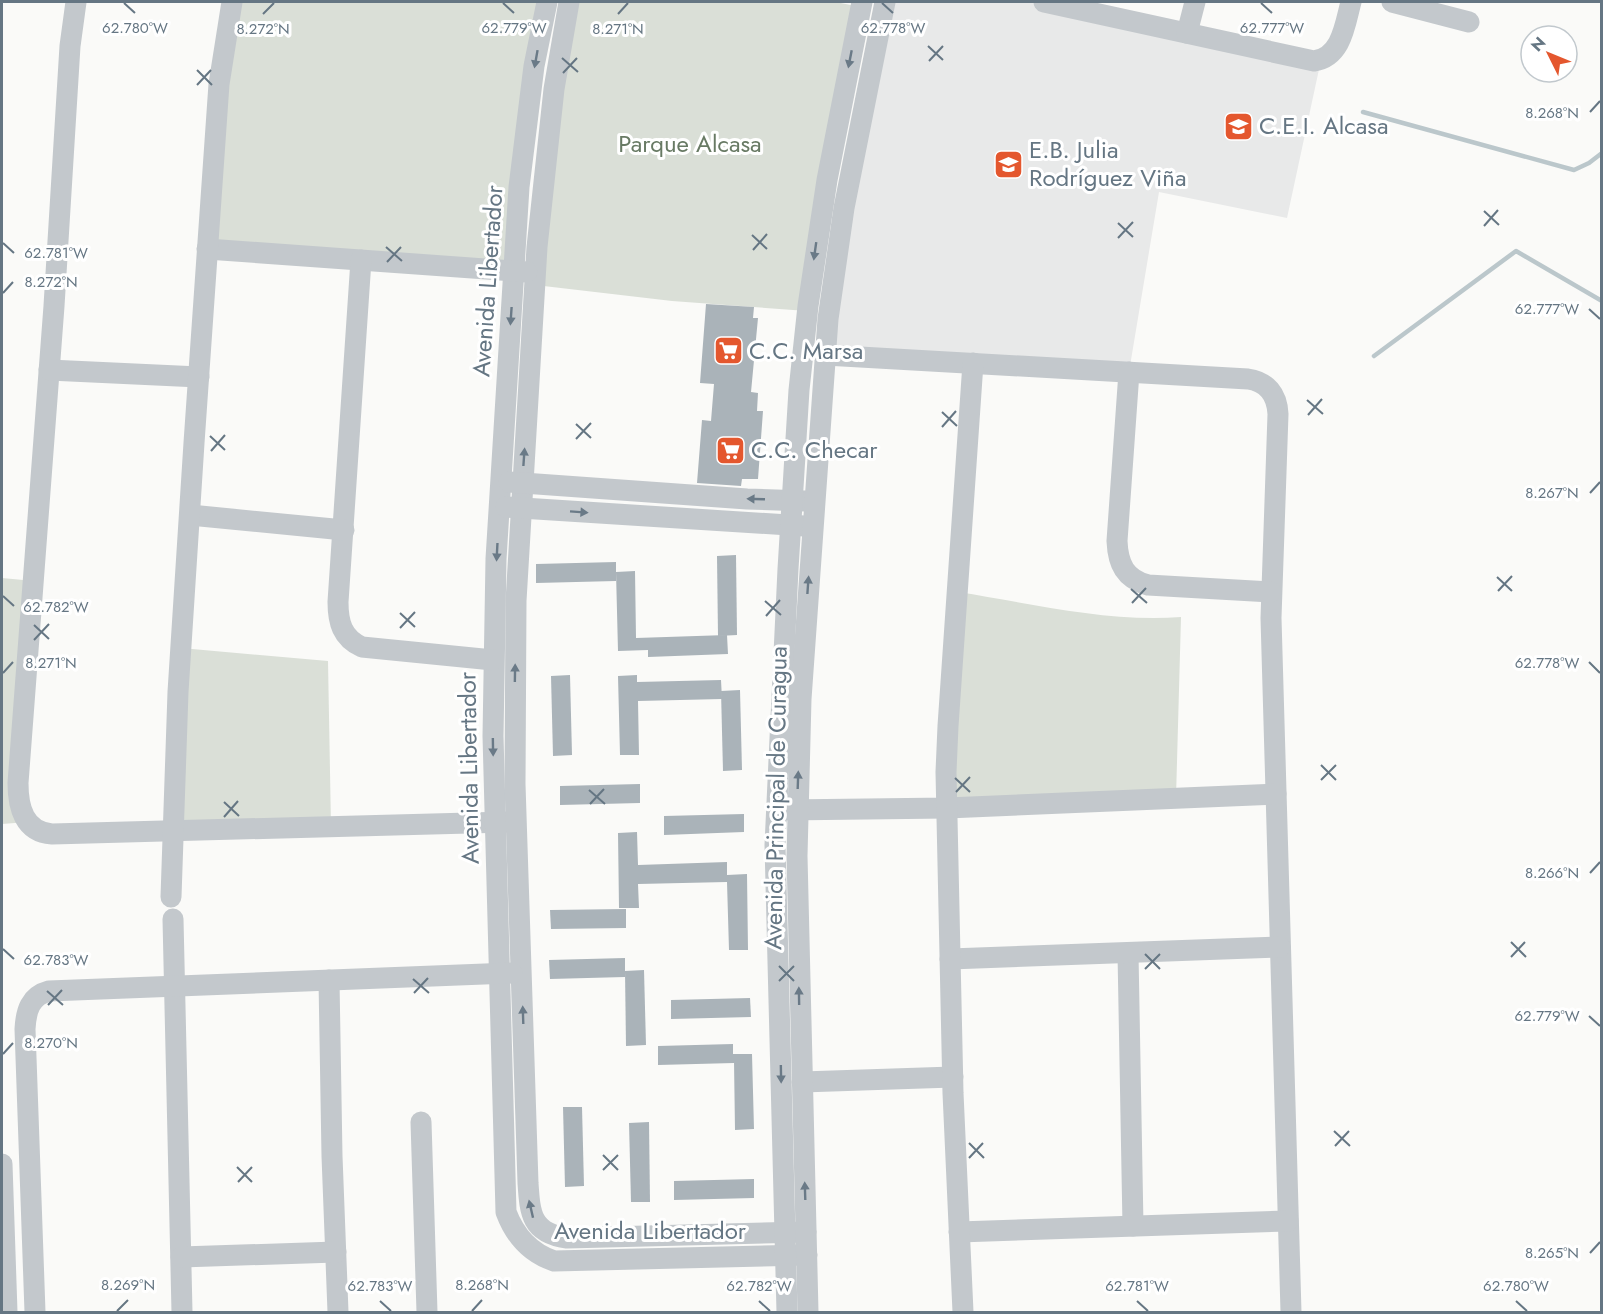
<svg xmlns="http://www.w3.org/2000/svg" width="1603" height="1314" viewBox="0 0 1603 1314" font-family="Jost,sans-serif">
<rect width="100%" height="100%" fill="#fafaf8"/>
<path fill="#e8e9e9" d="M885,2H1044L1321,60L1287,218L1159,192L1129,372L825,355Z"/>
<g fill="#dadfd7">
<path d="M232,2H547L514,271L207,249Z"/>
<path d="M569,2H836L860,7L807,311L672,301L535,285Z"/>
<path d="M2,578L34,581L18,783L28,822L2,824Z"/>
<path d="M958,592C1029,603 1110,623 1181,617L1176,798L947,808Z"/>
<path d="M181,648L328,661L331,827L172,831Z"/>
</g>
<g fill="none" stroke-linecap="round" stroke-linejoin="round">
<g stroke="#bbc7cb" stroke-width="4.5">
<path d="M1363,112L1574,170L1589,163L1602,153"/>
<path d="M1374,356L1516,251L1602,301"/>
</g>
</g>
<g fill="#aab3b9">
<path d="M706,304L754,307L753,318H758L751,392L758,393L757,411H763L758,479H742L741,486L697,483L702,420L711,421L714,384L700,383Z"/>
<path d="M736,555L737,635L718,636L717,556Z"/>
<path d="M616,562V581L536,583V564Z"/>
<path d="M635,571L636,638L727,635L728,654L648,657V650L618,651L616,572Z"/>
<path d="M570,675L572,755L553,756L551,676Z"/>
<path d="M637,675V682L721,680L722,699L638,701L639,755H620L618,676Z"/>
<path d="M740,690L742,770L723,771L721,691Z"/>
<path d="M640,784V803L560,805V786Z"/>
<path d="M744,814V832L664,835V816Z"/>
<path d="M637,832L638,865L727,862V875L747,874L748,950H729L727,882L638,884L639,908H619L618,833Z"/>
<path d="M626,909V928L551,929L550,910Z"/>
<path d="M625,958V977L550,979L549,960Z"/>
<path d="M644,970L646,1045L626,1046L625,971Z"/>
<path d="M750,998L751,1017L671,1019V1000Z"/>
<path d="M733,1044V1054H752L754,1129L735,1130L734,1061V1063L658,1065V1046Z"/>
<path d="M563,1107H582L584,1186L565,1187Z"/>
<path d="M649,1122L650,1202H631L629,1123Z"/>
<path d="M754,1179V1198L674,1200V1181Z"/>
</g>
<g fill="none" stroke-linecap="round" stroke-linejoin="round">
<g stroke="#c3c8cc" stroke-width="21">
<path d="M76,2L70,46L54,306L18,783C18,807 24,832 52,834L507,822"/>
<path d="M547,2L534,66L519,187L496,559L493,736L506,1212C515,1236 530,1253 554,1261L807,1255"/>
<path d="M569,2L554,89L537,247L516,601L515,784L528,1183C530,1213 531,1233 567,1238L806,1232"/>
<path d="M1044,2L1314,61C1342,57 1345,24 1351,2"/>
<path d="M1392,2L1469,22"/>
<path d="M1187,33L1195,2"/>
<path d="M207,249L527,272"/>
<path d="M361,260L338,602C338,622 342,638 362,647L493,660"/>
<path d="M825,355L1248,379C1267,382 1277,394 1278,414L1271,618L1291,1312"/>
<path d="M49,370L199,377"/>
<path d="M1129,372L1117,541C1118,564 1125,579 1148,585L1271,592"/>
<path d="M509,482L747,499L805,501"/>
<path d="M506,507L804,526"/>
<path d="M190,515L344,530"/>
<path d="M785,810L947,808L1276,794"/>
<path d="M171,897L178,692L194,443L219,84L232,2"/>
<path d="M173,919L182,1312"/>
<path d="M1128,953L1133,1226"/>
<path d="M950,959L1280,947"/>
<path d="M329,980L332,1156L338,1312"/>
<path d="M802,1082L953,1077"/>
<path d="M421,1122L427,1312"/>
<path d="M2,1164L7,1312"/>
<path d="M959,1232L1288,1221"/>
<path d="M181,1257L336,1252"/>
<path d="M35,1312L25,1029C26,1011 30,996 49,991L512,973"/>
<path d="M787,1312L775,845L788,569L799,390L808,306L827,180L862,2"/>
<path d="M808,1312L797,856L801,699L828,319L844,208L885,2"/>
<path d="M963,1312L953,1093L946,772L948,726L973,363"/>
</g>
</g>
<defs><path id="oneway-solid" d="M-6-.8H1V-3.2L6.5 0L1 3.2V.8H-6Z" transform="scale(1.5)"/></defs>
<g fill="#6a7a87">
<use href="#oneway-solid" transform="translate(536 59) rotate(100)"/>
<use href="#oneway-solid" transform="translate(850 59) rotate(101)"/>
<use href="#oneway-solid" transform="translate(815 251) rotate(98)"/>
<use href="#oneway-solid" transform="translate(511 316) rotate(94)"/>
<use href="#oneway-solid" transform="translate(524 457) rotate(-86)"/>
<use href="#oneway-solid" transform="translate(756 499) rotate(-178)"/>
<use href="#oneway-solid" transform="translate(579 512) rotate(4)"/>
<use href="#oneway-solid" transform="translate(497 552) rotate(93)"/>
<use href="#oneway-solid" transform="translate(808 585) rotate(-86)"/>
<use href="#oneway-solid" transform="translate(515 673) rotate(-89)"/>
<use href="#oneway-solid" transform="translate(493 747) rotate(89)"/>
<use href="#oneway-solid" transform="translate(798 780) rotate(-88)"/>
<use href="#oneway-solid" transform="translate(799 996) rotate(-91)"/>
<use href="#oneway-solid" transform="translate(523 1015) rotate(-92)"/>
<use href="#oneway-solid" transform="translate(781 1074) rotate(89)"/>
<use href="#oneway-solid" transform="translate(805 1191) rotate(-92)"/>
<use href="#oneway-solid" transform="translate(531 1209) rotate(-103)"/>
</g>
<path fill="none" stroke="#657683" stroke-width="2" d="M124,3L135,13M503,3L514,13M882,3L893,13M1261,3L1272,13M263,14L274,3M618,14L628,3M928,46L943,60M562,58L578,72M929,61L943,46M197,70L212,85M563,73L577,58M197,85L211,70M1590,112L1600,101M1484,211L1499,225M1118,223L1133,237M1484,226L1498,210M752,235L767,249M1118,238L1133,222M3,243L14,253M386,247L402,261M753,250L767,234M387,262L401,247M3,293L13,282M1589,309L1600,319M1307,400L1323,414M942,412L957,426M1308,415L1322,399M576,424L591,438M942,427L956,411M210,436L225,450M576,439L591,423M211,451L225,435M1590,493L1600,482M1497,577L1512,591M1131,589L1147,603M1498,591L1512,576M3,596L14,606M765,601L781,615M1132,603L1146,588M400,613L415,627M766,616L780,600M34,625L49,639M400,628L415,612M34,640L49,624M1589,662L1600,673M3,673L13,662M1321,765L1336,780M955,778L970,792M1321,780L1336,765M589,790L605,804M956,792L970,777M224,802L239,816M590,804L604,789M224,817L238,801M1590,873L1600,862M1511,942L1526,957M3,949L14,959M1145,954L1160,969M1511,957L1525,942M779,966L794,981M1145,969L1160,954M413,979L429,993M779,981L794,966M47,991L63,1005M414,993L428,978M48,1005L62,990M1589,1016L1600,1026M3,1054L13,1043M1334,1131L1350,1146M969,1143L984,1158M1335,1146L1349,1131M603,1155L618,1170M969,1158L983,1143M237,1167L252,1182M603,1170L618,1155M238,1182L252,1167M1590,1253L1600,1242M380,1301L391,1311M759,1301L770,1311M1137,1301L1148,1311M1516,1301L1527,1311M117,1311L128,1300M472,1311L482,1300"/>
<defs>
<symbol id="school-square" viewBox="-11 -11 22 22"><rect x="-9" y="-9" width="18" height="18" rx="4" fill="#e4572e" stroke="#fff"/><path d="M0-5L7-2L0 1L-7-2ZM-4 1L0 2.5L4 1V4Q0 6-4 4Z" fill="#fff"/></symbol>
<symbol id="supermarket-square" viewBox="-11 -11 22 22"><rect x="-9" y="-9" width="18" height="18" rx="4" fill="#e4572e" stroke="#fff"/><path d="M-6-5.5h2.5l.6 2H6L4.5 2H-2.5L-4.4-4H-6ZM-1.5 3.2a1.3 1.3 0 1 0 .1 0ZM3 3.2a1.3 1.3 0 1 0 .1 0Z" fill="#fff"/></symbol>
</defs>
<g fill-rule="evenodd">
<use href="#school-square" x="1222" y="110" width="33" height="33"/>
<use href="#school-square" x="992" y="148" width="33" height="33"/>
<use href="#supermarket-square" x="712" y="334" width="33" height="33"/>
<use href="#supermarket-square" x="714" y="434" width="33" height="33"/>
</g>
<g text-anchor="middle" stroke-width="6" stroke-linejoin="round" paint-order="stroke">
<g font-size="24" fill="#657683" stroke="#fff" text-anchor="start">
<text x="1259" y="134">C.E.I. Alcasa</text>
<text x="1029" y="158">E.B. Julia<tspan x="1029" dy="28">Rodríguez Viña</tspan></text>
<text x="749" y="359">C.C. Marsa</text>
<text x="751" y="458">C.C. Checar</text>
</g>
<g font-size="24" fill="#687a64" stroke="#fff">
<text x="690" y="152">Parque Alcasa</text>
</g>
<g font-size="24" fill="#657683" stroke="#fff">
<text transform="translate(488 281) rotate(-86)" y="8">Avenida Libertador</text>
<text transform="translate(469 768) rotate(-91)" y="8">Avenida Libertador</text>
<text transform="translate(776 798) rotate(-89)" y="8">Avenida Principal de Curagua</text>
<text x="650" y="1239">Avenida Libertador</text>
</g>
</g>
<g font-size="15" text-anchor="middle" fill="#657683" stroke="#fff" stroke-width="6" stroke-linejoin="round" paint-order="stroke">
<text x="135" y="33">62.780°W</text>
<text x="514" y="33">62.779°W</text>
<text x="893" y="33">62.778°W</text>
<text x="1272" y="33">62.777°W</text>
<text x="263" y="34">8.272°N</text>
<text x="618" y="34">8.271°N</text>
<text x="1552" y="118">8.268°N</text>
<text x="56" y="258">62.781°W</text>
<text x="51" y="287">8.272°N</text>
<text x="1547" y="314">62.777°W</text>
<text x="1552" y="498">8.267°N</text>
<text x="56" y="612">62.782°W</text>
<text x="1547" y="668">62.778°W</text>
<text x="51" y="668">8.271°N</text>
<text x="1552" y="878">8.266°N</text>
<text x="56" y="965">62.783°W</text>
<text x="1547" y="1021">62.779°W</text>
<text x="51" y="1048">8.270°N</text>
<text x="1552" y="1258">8.265°N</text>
<text x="128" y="1290">8.269°N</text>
<text x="482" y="1290">8.268°N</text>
<text x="380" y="1291">62.783°W</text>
<text x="759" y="1291">62.782°W</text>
<text x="1137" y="1291">62.781°W</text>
<text x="1516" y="1291">62.780°W</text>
</g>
<rect width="1603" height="1314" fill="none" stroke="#657683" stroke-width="6"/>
<g transform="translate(1549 54) rotate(313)"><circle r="28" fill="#ffffff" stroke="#c1c8cd" stroke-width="1.5"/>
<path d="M0-4.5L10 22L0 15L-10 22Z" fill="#e4572e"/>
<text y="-9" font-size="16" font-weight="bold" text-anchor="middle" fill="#657683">N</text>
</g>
</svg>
